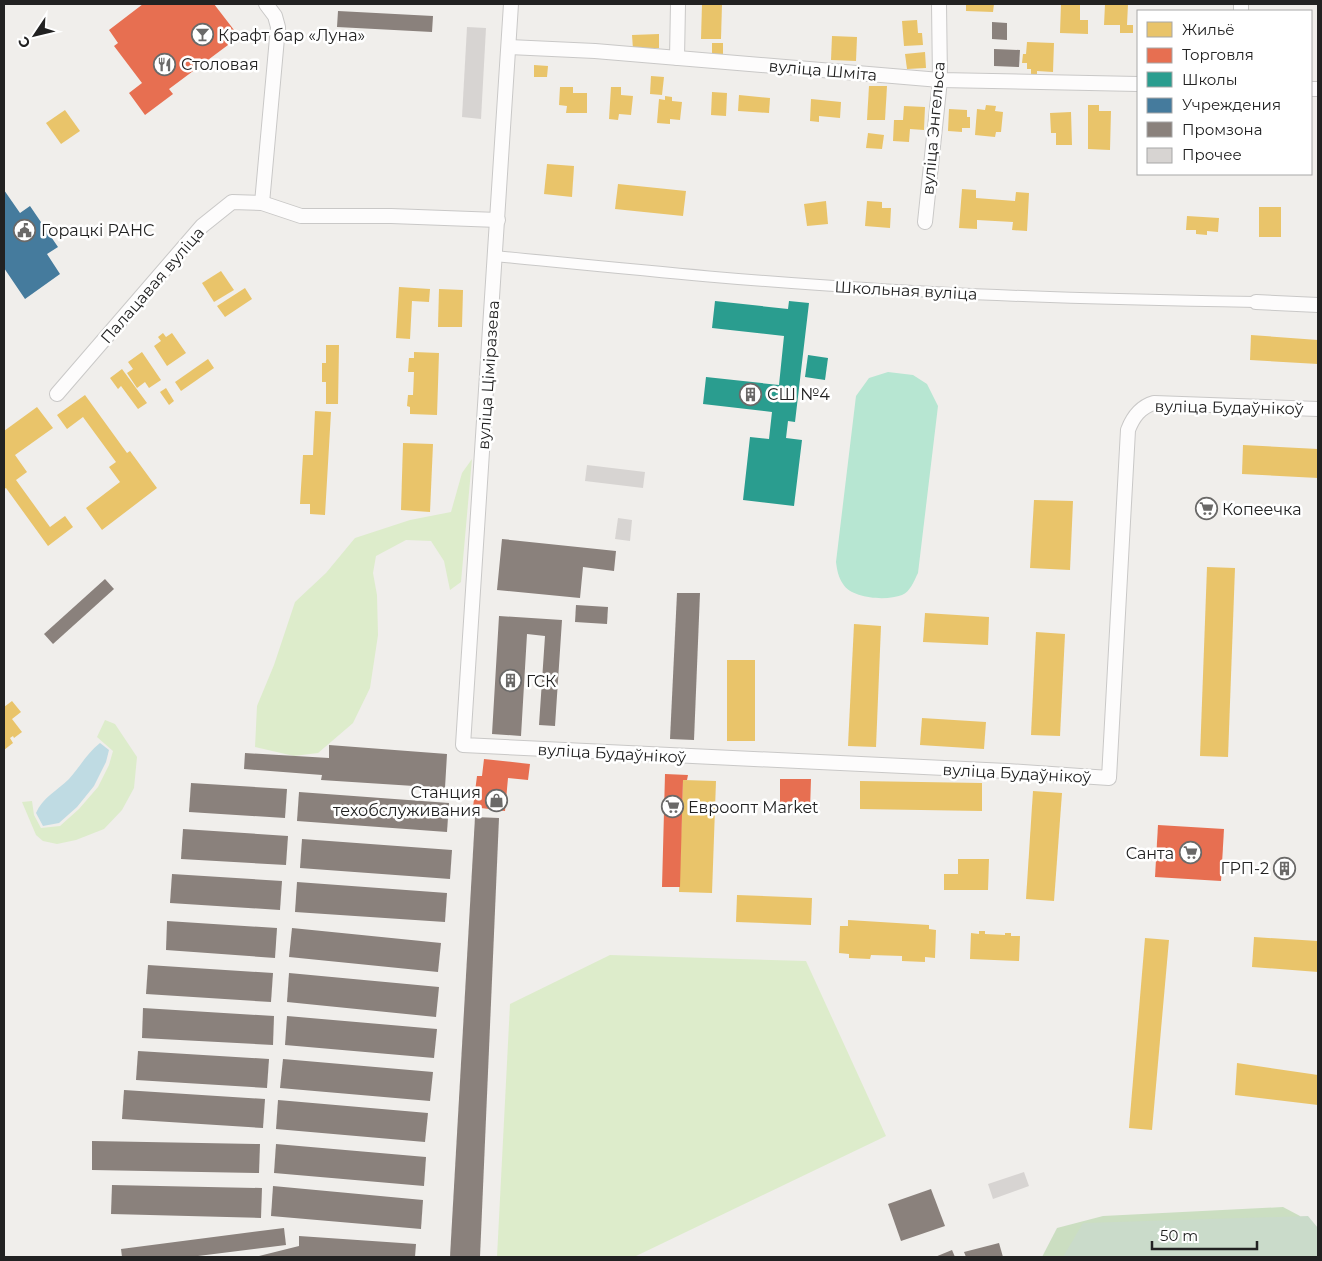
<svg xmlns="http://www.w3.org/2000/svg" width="1322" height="1261" viewBox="0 0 1322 1261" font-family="Montserrat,sans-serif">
<rect width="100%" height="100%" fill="#f0eeeb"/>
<g fill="#ddeccb">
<path d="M472,459L461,582L450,590L444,561L431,541L406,540L376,556L373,573L377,595L378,635L370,688L353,723L318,753L294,756L255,747L257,706L274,665L295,602L326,573L355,538L410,520L451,512L462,473Z"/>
<path d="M105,720L115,724L137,757L134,788L122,810L104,829L76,840L57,844L43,841L36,835L22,802L32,801L34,815L41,828L60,826L79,809L98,787L109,765L113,751L97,737Z"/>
<path d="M610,955L806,961L886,1136L634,1257H497L510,1004Z"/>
</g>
<path fill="#cbdec1" d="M1283,1207L1300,1216L1314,1257H1042L1057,1228L1103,1216Z"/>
<path fill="#cadbca" d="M1308,1216L1318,1228V1257H1063L1083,1223Z"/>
<path fill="#b7e6d2" d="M888,372L913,375L927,384L938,406L918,573C914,581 910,592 902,595C887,601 852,599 843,584C838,577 837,569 836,562L856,396L869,378Z"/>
<path fill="#bfdbe3" d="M100,743L109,750L106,762L94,786L77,807L59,823L43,826L36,813C42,798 58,790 69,779C80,767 87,753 100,743Z"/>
<g fill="#e9c46a">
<path d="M702,4H722L721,39H701Z"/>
<path d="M966,4H994L993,12L966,11Z"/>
<path d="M1061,4H1080V20H1088V34L1060,33Z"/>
<path d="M1105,4H1128L1127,25H1133V33H1120V25H1104Z"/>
<path d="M917,20L918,33H922L923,45L904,46L902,21Z"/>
<path d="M659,34V48L633,49L632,35Z"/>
<path d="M832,36L857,37L856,61L831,60Z"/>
<path d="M1027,42L1054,43L1053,72L1037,71V75H1031V69H1027V63H1022L1023,54H1026Z"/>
<rect x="712" y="43" width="11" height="13"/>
<path d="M925,52L926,68L907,69L905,54Z"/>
<path d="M534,65L548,66L547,77H534Z"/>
<path d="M651,76L664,77L662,95L650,94Z"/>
<path d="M869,86H887L885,120H867Z"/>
<path d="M560,87H573V93H587V113H566L567,106L559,105Z"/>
<path d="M611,87H621V95L633,96L631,115L619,114L618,120L609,119Z"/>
<path d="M712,92L727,93L726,116L711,115Z"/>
<path d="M739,95L770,98L769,113L738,111Z"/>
<path d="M665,96L672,97V101L682,102L680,120L670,119V124L657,123L659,99L665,100Z"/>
<path d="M811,99L841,102L840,118L819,116V122L810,121Z"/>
<path d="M986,105L996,106L995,111L1003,112L1001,132H996L995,137L975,135L977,109L985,110Z"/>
<path d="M1088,105H1099V111H1111L1110,150L1088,149Z"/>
<path d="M904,106L925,107L924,130L910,129L909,142L893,141L894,120H903Z"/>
<path d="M949,109L967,110V117H970V128H962V132L948,131Z"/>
<path d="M65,110L80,131L61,144L46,123Z"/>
<path d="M1071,112L1072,145H1056V133H1051L1050,113Z"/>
<path d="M868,133L884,135L882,149L866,148Z"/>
<path d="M547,164L574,166L572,197L544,194Z"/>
<path d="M618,184L686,191L683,216L615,209Z"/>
<path d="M962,189L976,190V198L1015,201L1016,192L1029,193L1027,231L1012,230L1013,222L977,220V229L959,228Z"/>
<path d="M826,201L828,224L807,226L804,204Z"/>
<path d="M867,201L882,202V208H891L890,228L865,226Z"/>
<rect x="1259" y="207" width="22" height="30"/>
<path d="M1187,216L1219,218L1218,232L1207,231V235L1196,234V230H1186Z"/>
<path d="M221,271L234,290L214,302L202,283Z"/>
<path d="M399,287L430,289L429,302L412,301L410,339L396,338Z"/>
<path d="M245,288L252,299L225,317L217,306Z"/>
<path d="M439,289L463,290L462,327H438Z"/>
<path d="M163,333L166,337L172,333L186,353L167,366L154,346L161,341L158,337Z"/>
<path d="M1251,335L1318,340V364L1250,360Z"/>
<path d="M326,345H339L338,404H326V382H322V363H326Z"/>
<path d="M142,352L161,380L149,388L145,382L137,388L127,373L133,369L128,362Z"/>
<path d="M414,352L439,353L437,415L410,414V407L407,406L408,395H413L414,372H408L409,358H414Z"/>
<path d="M208,359L214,368L181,391L175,382Z"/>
<path d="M122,369L147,403L138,409L121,386L118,389L110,378Z"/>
<path d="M166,388L174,401L169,405L160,392Z"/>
<path d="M85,395L127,453L130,451L157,488L102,530L86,508L120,482L109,467L116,462L83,417L67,429L57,415Z"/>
<path d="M37,407L53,428L15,455L27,472L16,480L50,527L65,516L73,527L48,546L6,488L4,489V431Z"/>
<path d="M315,411L331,412L325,515L310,514V504H300L303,455H313Z"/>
<path d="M403,443L433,444L430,512L401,510Z"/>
<path d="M1243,445L1318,449V478L1242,474Z"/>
<path d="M1034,500L1073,501L1070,570L1030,568Z"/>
<path d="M1207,567L1235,568L1228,757L1200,756Z"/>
<path d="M925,613L989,617L988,645L923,642Z"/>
<path d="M854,624L881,626L876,747L848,746Z"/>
<path d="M1036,632L1065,634L1060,736L1031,735Z"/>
<rect x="727" y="660" width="28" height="81"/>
<path d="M12,701L21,712L12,719L22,732L14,738L13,736L10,738L13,743L4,750V707Z"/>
<path d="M922,718L986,722L984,749L920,745Z"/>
<path d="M683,780L716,781L712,893L679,892Z"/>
<path d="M860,781L982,783V811L860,809Z"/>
<path d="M1033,791L1062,793L1054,901L1026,899Z"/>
<path d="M958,859H989L988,890H944V874H958Z"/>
<path d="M1281,862L1290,863L1289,875L1279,874Z"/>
<path d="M737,895L812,898L811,925L736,922Z"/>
<path d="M848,920L929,925V929L936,930L935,958L925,957V962L902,961V956L871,955L870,959L849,958V954L839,953L840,926H848Z"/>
<path d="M979,931H985V934L1005,935V933H1011V936H1020L1019,961L970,959L971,933L979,934Z"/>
<path d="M1254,937L1318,941V972L1252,967Z"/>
<path d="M1145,938L1169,940L1152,1130L1129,1128Z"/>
<path d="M1237,1063L1318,1075V1105L1235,1095Z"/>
</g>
<g fill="#e76f51">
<path d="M143,4H214L234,30L223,38L228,45L169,89L173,94L145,115L129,93L142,83L114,46L118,43L109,30Z"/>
<path d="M484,759L530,764L528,780L508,778L505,811L473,807L477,776H482Z"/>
<path d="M665,774L688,775L687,780H683L680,887H662Z"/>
<path d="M780,779H811L810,810H780Z"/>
<path d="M1158,825L1224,829L1221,881L1155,877Z"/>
</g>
<g fill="#2a9d8f">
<path d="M715,301L788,309L789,301L809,303L795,422L788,421L786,438L802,440L794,506L743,500L750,437L769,439L772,412L703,404L706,377L779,385L784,336L712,328Z"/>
<path d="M808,355L828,358L825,380L805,377Z"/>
</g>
<path fill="#457b9d" d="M4,190L20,213L30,206L58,247L47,254L60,274L25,299L4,268Z"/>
<g fill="#8a817c">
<path d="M338,11L433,16L432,32L337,27Z"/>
<path d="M992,22L1007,23V40L992,39Z"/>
<path d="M994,49L1020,50L1019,67L994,66Z"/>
<path d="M502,539L616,551L614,571L583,567L580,598L497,590Z"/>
<path d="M105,579L114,589L53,644L44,634Z"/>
<path d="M677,593H700L694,740L670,739Z"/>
<path d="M576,605L608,607L607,624L575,622Z"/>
<path d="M499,616L562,620L555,726L539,725L545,636L527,634L521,736L492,734Z"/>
<path d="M329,745L447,754L445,788L321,780L322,775L244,769L245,753L329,758Z"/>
<path d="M191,783L287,789L285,818L189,812Z"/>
<path d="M299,792L449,803L447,832L297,821Z"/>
<path d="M475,817L499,818L480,1257H450Z"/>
<path d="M183,829L288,836L286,865L181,859Z"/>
<path d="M302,839L452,850L450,879L300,868Z"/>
<path d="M172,874L282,881L280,910L170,903Z"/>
<path d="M297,882L447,893L445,922L295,912Z"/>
<path d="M167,921L277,928L275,958L166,950Z"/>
<path d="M292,928L441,943L438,972L289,957Z"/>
<path d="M148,965L273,973L271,1002L146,994Z"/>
<path d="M289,973L439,987L436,1017L287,1002Z"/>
<path d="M143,1008L274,1016L273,1045L142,1038Z"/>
<path d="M287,1016L437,1029L434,1058L285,1045Z"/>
<path d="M138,1051L269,1059L267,1088L136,1080Z"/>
<path d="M283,1059L433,1072L430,1101L280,1088Z"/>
<path d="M124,1090L265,1099L263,1128L122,1119Z"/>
<path d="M278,1100L428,1113L425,1142L276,1129Z"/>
<path d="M92,1141L260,1144L259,1173L92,1170Z"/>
<path d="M276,1144L426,1157L424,1186L274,1173Z"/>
<path d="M112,1185L262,1188L261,1218L111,1214Z"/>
<path d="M273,1186L423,1200L421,1229L271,1216Z"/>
<path d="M931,1189L945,1226L901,1241L888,1204Z"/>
<path d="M284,1228L286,1245L190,1257H122L121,1249Z"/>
<path d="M299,1236L416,1244L415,1257H255L299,1246Z"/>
<path d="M999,1243L1003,1257H966L964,1252Z"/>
<path d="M952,1250L955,1257H935Z"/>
</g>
<g fill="#d7d4d2">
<path d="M467,27L486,28L481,119L462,117Z"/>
<path d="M587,465L645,472L643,488L585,481Z"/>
<path d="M618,518L632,520L630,541L615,539Z"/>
<path d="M1024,1172L1029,1186L993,1199L988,1184Z"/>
</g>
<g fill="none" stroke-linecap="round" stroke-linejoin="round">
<defs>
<path id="pedestrian" d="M495,256C619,268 742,281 866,288C996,297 1126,300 1256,302"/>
<g id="minor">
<path d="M511,4L463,745L1007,771L1109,778L1128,430C1133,417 1140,407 1154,403L1318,409"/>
<path d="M1241,4V11"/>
<path d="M509,47L595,51L940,80L1138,84"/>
<path d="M677,58L678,4"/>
<path d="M1311,89H1318"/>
<path d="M262,203L278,27L275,16L266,4"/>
<path d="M925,222L940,80L939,4"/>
<path d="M1256,302L1318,305"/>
<path d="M57,394L202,226L232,202L262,203L301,216H391L498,220"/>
</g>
</defs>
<use href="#pedestrian" stroke="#c9c8c7" stroke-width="12"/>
<use href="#minor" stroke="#c9c8c7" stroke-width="16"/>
<use href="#pedestrian" stroke="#fdfcfc" stroke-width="10"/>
<use href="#minor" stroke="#fdfcfc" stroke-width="14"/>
</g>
<defs>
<symbol id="bar-ring" viewBox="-11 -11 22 22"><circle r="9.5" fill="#fff" stroke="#6a6968" stroke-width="1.5"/><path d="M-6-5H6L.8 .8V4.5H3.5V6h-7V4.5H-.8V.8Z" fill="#6a6968"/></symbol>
<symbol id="restaurant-ring" viewBox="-11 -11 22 22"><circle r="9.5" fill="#fff" stroke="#6a6968" stroke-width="1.5"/><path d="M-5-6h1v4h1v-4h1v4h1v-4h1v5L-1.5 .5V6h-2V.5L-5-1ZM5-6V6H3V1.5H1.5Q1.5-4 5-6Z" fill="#6a6968"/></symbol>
<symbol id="civic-ring" viewBox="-11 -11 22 22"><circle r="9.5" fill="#fff" stroke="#6a6968" stroke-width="1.5"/><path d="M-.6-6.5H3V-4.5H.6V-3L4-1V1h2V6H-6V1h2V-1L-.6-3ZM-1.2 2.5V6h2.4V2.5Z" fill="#6a6968"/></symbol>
<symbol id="building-ring" viewBox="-11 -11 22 22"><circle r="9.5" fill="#fff" stroke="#6a6968" stroke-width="1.5"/><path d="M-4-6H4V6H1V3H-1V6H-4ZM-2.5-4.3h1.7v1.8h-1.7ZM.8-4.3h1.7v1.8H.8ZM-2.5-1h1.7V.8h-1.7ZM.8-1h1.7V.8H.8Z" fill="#6a6968"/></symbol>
<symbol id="supermarket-ring" viewBox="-11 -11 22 22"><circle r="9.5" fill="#fff" stroke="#6a6968" stroke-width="1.5"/><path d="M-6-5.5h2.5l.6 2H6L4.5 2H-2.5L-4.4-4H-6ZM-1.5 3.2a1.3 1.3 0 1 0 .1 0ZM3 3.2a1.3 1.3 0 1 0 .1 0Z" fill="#6a6968"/></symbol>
<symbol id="shop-ring" viewBox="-11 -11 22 22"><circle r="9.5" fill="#fff" stroke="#6a6968" stroke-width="1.5"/><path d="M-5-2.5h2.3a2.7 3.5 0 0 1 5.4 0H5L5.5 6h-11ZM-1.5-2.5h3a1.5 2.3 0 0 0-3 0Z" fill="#6a6968"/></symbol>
</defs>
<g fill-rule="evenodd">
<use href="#bar-ring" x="190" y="22" width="25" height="25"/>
<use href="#restaurant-ring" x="152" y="52" width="25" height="25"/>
<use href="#civic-ring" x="12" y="218" width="25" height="25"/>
<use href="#building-ring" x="738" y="382" width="25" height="25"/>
<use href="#supermarket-ring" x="1194" y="496" width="25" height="25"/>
<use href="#building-ring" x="498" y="668" width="25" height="25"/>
<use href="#shop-ring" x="484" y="788" width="25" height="25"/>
<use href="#supermarket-ring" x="660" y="794" width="25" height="25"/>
<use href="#supermarket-ring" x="1178" y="840" width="25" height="25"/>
<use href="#building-ring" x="1272" y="856" width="25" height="25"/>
</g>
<g text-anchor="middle" stroke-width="5" stroke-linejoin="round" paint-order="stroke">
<g font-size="16" fill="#222" stroke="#fff" text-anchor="start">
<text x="218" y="41">Крафт бар «Луна»</text>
<text x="181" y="70">Столовая</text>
<text x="41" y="236">Горацкі РАНС</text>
<text x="767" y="400">СШ №4</text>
<text x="1222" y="515">Копеечка</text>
<text x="526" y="687">ГСК</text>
<text x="481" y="798" text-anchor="end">Станция<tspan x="481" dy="18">техобслуживания</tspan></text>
<text x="688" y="813">Евроопт Market</text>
<text x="1174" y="859" text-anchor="end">Санта</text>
<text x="1269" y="874" text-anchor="end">ГРП-2</text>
</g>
<g font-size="16" fill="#222" stroke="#fff">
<text transform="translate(823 70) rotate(5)" y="6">вуліца Шміта</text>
<text transform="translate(933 128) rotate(-85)" y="6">вуліца Энгельса</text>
<text transform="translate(152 285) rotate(-49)" y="6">Палацавая вуліца</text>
<text transform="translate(906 290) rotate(3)" y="6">Школьная вуліца</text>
<text transform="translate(488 375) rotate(-86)" y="6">вуліца Ціміразева</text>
<text transform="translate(1229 407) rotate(1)" y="6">вуліца Будаўнікоў</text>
<text transform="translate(612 753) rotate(3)" y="6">вуліца Будаўнікоў</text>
<text transform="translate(1017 773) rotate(3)" y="6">вуліца Будаўнікоў</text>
</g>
</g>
<rect width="1322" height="1261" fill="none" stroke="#222222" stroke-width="10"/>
<rect x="1137" y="10" width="175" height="165" fill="#ffffff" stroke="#a7a7a7"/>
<rect x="1147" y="22" width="25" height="15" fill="#e9c46a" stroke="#a7a7a7"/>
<text x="1182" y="35" font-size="15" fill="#222222">Жильё</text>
<rect x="1147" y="48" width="25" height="15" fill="#e76f51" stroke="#a7a7a7"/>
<text x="1182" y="60" font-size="15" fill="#222222">Торговля</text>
<rect x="1147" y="72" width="25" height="15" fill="#2a9d8f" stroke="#a7a7a7"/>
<text x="1182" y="85" font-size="15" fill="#222222">Школы</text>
<rect x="1147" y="98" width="25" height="15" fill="#457b9d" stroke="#a7a7a7"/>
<text x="1182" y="110" font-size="15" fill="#222222">Учреждения</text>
<rect x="1147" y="122" width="25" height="15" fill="#8a817c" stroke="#a7a7a7"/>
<text x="1182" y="135" font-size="15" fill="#222222">Промзона</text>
<rect x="1147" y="148" width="25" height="15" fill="#d7d4d2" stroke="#a7a7a7"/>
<text x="1182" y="160" font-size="15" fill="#222222">Прочее</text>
<g transform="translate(35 35) rotate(235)" stroke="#ffffff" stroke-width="4" paint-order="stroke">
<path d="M0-4L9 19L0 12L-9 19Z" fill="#222222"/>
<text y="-8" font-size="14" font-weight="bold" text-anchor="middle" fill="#222222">С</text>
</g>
<path d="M1152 1241v8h105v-8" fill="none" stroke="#222222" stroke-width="2.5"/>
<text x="1160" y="1241" font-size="15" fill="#222222" stroke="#ffffff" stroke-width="4" paint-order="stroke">50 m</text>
</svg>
